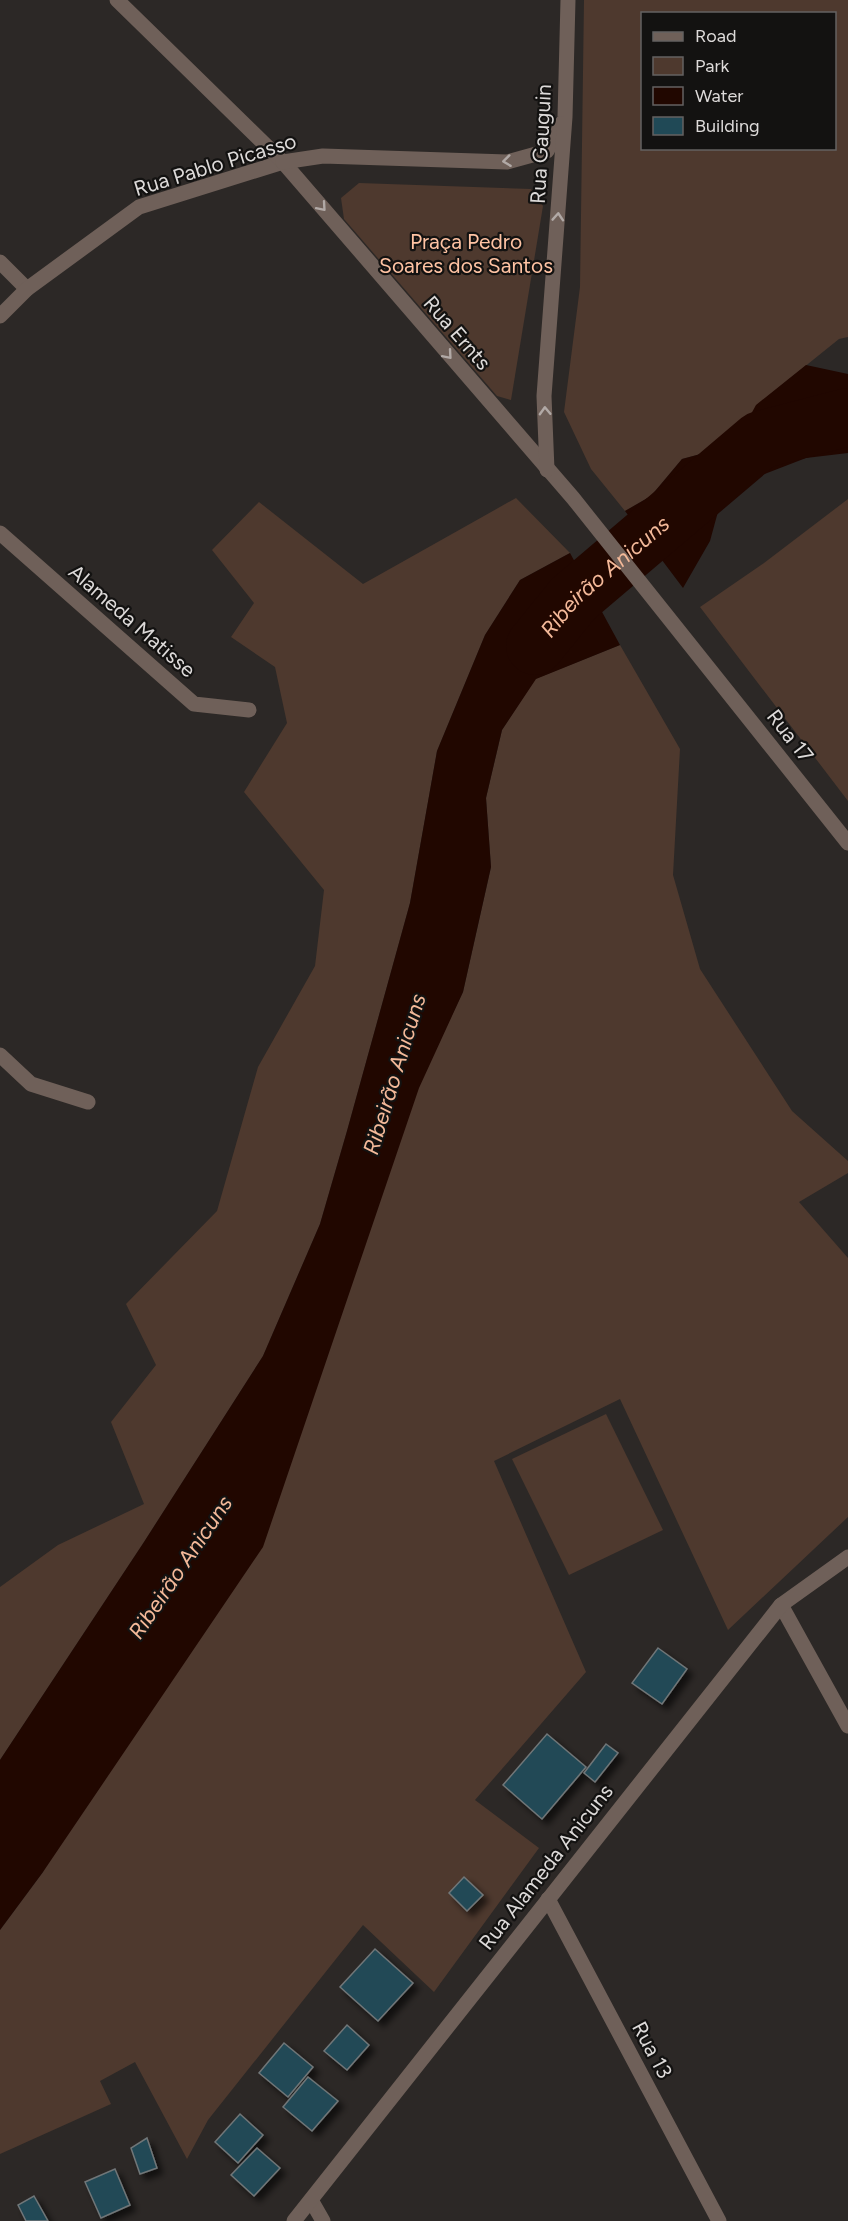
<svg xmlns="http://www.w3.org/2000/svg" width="848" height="2221" viewBox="0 0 848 2221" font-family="Figtree,sans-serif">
<defs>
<filter id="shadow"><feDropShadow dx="5.5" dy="5.5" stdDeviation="3" flood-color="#0009"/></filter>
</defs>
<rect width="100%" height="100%" fill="#2c2826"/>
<g fill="#4e392e" fill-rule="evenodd">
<path d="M584,0H848V337L839,339L757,405L734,445L682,459L651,496L625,511L591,469L564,412L580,287ZM642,14H834V148H642Z"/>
<path d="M359,183L531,189L543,206L511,400L497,396L344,219L341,198Z"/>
<path d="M516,498L570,553L520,580L485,635L437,751L410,903L347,1131L320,1224L263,1356L144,1542L0,1760V1587L58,1545L144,1504L111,1422L156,1365L126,1304L217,1211L258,1067L315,966L324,890L244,792L287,723L275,667L231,637L254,603L212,550L259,502L363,584Z"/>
<path d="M848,499V801L700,607L764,563Z"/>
<path d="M620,645L680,749L673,875L700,969L792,1111L848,1161V1173L799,1202L848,1258V1517L728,1630L620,1399L494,1461L586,1672L475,1800L539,1848L434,1992L363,1925L208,2120L187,2159L135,2062L100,2081L111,2104L0,2154V1930L43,1872L463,992L491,867L486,798L502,730L535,679Z"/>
<path d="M606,1414L663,1530L569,1575L512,1459Z"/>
</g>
<g fill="#210700">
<path d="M806,365L848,374V453L806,458L752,479L719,508L710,541L683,588L625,511L651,496L682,459L734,445L756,405Z"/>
<path d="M570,553L620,645L536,679L502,730L486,798L491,867L463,992L419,1088L263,1547L43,1872L0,1930V1760L144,1542L263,1356L320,1224L347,1131L410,903L437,751L485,635L520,580Z"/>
</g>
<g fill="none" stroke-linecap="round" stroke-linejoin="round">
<path stroke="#210700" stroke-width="58" id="s1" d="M535,646L573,599L760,440L848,417"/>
</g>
<g fill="#204956" stroke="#707678" stroke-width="1.5" filter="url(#shadow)">
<path d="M658,1648L687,1669L662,1704L632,1683Z"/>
<path d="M547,1734L586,1767L542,1819L503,1785Z"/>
<path d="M606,1744L618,1753L595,1782L584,1773Z"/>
<path d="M464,1877L483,1895L467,1911L449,1893Z"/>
<path d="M375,1949L413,1983L378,2021L340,1987Z"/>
<path d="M347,2025L369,2045L347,2070L324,2051Z"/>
<path d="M284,2043L313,2067L288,2097L259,2073Z"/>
<path d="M308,2077L338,2101L312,2131L283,2107Z"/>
<path d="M240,2114L263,2135L238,2163L215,2142Z"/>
<path d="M147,2138L157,2168L140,2174L131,2148Z"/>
<path d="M257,2148L280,2168L254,2196L231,2175Z"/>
<path d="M115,2169L130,2205L101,2218L85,2182Z"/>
<path d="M34,2196L48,2221H26L18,2205Z"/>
</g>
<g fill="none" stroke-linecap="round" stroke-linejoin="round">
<g stroke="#6f6059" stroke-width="15">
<path d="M0,262L27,289"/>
<path d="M0,316L27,289L139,207L283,162"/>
<path d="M0,533L194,704L249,710"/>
<path d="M0,1055L31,1084L88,1102"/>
<path d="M781,1605L848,1726"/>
<path d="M548,1899L719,2221"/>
<path d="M311,2200L323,2221"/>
<path d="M294,2221L781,1605L848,1557"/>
</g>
<g stroke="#6f6059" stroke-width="15">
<path d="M117,0L283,162L573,498L848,843"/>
<path d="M283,162L323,156L507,162L547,151L562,123"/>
<path d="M547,470L544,396L565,117L568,0"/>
</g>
</g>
<defs><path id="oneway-chevron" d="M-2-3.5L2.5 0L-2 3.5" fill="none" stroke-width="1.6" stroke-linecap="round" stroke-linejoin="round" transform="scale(1.5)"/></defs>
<g stroke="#b1a9a6">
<use href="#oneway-chevron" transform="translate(507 161) rotate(173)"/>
<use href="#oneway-chevron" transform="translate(322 207) rotate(49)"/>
<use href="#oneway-chevron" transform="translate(558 217) rotate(-86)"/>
<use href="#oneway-chevron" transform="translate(448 355) rotate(49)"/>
<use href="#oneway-chevron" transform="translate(545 411) rotate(-92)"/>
</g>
<g text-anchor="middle" stroke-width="4.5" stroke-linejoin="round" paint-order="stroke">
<g font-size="21" fill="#dddad9" stroke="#131211">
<text transform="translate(541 144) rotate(-87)" y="7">Rua Gauguin</text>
<text transform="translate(215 165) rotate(-17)" y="7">Rua Pablo Picasso</text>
<text transform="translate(457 333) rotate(49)" y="7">Rua Ernts</text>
<text transform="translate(132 621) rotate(41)" y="7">Alameda Matisse</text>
<text transform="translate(790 736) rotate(52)" y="7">Rua 17</text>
<text transform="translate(546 1867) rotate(-52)" y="7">Rua Alameda Anicuns</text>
<text transform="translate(652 2050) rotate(62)" y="7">Rua 13</text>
</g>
<g font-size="21" fill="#ffc3a3" stroke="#131211">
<text x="466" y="249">Praça Pedro<tspan x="466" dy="24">Soares dos Santos</tspan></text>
</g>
<g font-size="22" font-style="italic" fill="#f4b999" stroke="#131211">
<text dy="8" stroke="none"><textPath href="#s1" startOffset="99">Ribeirão Anicuns</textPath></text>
<text transform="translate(394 1074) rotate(-73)" y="8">Ribeirão Anicuns</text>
<text transform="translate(180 1567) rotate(-56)" y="8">Ribeirão Anicuns</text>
</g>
</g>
<rect x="641" y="12" width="195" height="138" fill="#131211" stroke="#646261" stroke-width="1.5"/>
<rect x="653" y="32" width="30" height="9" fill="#6f6059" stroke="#646261" stroke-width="1.5"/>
<text x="695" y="42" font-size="18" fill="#dddad9">Road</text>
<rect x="653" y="57" width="30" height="18" fill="#4e392e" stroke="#646261" stroke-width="1.5"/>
<text x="695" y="72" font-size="18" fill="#dddad9">Park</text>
<rect x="653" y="87" width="30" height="18" fill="#210700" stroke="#646261" stroke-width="1.5"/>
<text x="695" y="102" font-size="18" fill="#dddad9">Water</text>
<rect x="653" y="117" width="30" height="18" fill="#204956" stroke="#646261" stroke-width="1.5"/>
<text x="695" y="132" font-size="18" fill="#dddad9">Building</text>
</svg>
